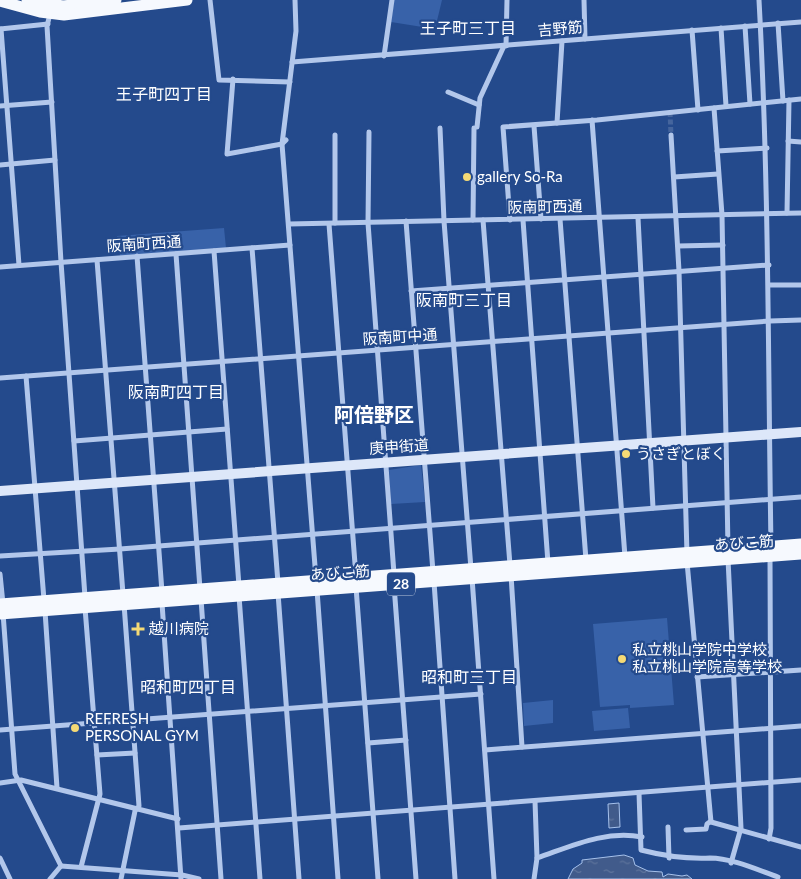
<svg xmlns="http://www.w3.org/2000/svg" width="801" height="879" viewBox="0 0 801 879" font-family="Lato,'Noto Sans JP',sans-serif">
<defs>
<pattern id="water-ripples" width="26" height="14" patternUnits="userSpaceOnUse" patternTransform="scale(1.25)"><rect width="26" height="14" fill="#415b8b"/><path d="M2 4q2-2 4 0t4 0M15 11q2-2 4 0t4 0" fill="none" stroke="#5e749c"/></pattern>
</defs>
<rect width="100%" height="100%" fill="#244a8c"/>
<g fill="#3862a9">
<path d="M394,0H442L435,29L391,22Z"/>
<path d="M224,228L226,248L120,256L117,236Z"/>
<path d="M421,465L425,502L391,504L389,470Z"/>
<path d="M667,618L674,705L630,708V705L600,707L593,624Z"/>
<path d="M553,700V723L524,726L523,703Z"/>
<path d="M628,708L630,728L594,731L592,711Z"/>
</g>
<g fill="url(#water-ripples)" stroke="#a6c1eb">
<path d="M619,803L620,827L609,828L608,804Z"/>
<path d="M624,855L633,858L635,865L648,871L662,872L663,877L668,874L682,876L687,875L692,879H568L573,869L582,863V860Z"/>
</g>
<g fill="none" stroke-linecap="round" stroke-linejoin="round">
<path stroke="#45659d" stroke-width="5" stroke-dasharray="5 2.5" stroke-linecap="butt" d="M670,112L671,135"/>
<g stroke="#b2c7eb" stroke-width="5">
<path d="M210,0L219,80L290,82"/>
<path d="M295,0L296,31L282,144L316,579"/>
<path d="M584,0L585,39"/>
<path d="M759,0C769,183 768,363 771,546"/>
<path d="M50,14L47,26L61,262L85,597"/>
<path d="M778,23L783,101"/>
<path d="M745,26L750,104"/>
<path d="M721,28L726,106"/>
<path d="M0,29L48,24"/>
<path d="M1,29L19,265"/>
<path d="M692,30L698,110"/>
<path d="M506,46L507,0"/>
<path d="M384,56L392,0"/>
<path d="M292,62L801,22"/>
<path d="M233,79L227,154L282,144L286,140"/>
<path d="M448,92L479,105"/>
<path d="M0,106L52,102"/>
<path d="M714,108L722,215L728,549"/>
<path d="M592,120L625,557"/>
<path d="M557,123L562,41"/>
<path d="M534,126L541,219"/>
<path d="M477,127L480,98L504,46"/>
<path d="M440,128L444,221L471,569"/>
<path d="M369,132L368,223L394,574"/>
<path d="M671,135L679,271L687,554"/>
<path d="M788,141L801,142"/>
<path d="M717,151L767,148"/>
<path d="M0,165L55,160"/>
<path d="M674,177L718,174"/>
<path d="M787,213L789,100"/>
<path d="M638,218L653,508"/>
<path d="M560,219L586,560"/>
<path d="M473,220L474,128"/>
<path d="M483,220L510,565"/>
<path d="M510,220L503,127L597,120L801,99"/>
<path d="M523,220L548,563"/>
<path d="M406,221L433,572"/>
<path d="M335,223V135"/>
<path d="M289,224L801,213"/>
<path d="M329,224L356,577"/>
<path d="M678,246L723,245"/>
<path d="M252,248L278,583"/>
<path d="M214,251L239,586"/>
<path d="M176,254L200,589"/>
<path d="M137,256L162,592"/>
<path d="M97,260L123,594"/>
<path d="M0,267L290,245"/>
<path d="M770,285H801"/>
<path d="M411,291L769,265"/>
<path d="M26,376L44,600"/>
<path d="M0,378L770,321L801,320"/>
<path d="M74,441L227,429"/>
<path d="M0,556L120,549L801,497"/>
<path d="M728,559L741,828L731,863"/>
<path d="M687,562L711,822L801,847"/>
<path d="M0,574L3,604"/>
<path d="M511,575L522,747"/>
<path d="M472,578L494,879"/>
<path d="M434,582L455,879"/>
<path d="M394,585L416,879"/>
<path d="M356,587L378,879"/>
<path d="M317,590L338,879"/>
<path d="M278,593L299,879"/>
<path d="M239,596L260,879"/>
<path d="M201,599L221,879"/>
<path d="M162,603L181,879"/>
<path d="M45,611L57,788"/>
<path d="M3,613L15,774L61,866"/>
<path d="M697,677L801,670"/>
<path d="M0,730L481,694"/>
<path d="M368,743L406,740"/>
<path d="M485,750L801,726"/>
<path d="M97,755L135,753"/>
<path d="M0,783L21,780L178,819"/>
<path d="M639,793L641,850C664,856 688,859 710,858C731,858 758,870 778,877"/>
<path d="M668,827L669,858"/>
<path d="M179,828L801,780"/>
<path d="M686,830L706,829L707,824L711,821"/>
<path d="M769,839L771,828L770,557"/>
<path d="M0,858L10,879"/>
<path d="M537,858C572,846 605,830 642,837"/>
<path d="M61,866L182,875L199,879"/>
<path d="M81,867L100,794L85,608"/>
<path d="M50,879L61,866"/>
<path d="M121,879L135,811L139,806L124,604"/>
<path d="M534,879L537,858L535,801"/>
</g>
<path stroke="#dde7f9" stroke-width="10" d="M0,491L801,432"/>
<g stroke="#f6f9fe" stroke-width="11">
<path d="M27,0L63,6L116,0"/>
<path d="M0,1L40,12L64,15L187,0"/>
<path d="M0,604L801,544"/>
<path d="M0,614L801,554"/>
</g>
</g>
<g fill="#f5da75" stroke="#244a8c" stroke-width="2">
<circle cx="467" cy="177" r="5"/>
<circle cx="626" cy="454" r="5"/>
<path d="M135.5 621.5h5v5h5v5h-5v5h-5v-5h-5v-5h5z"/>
<circle cx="622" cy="659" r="5"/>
<circle cx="75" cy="728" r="5"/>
</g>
<g text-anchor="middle" stroke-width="4.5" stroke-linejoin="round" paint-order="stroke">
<rect fill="#244a8c" stroke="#bdc9dc" stroke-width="1" x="387" y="572.5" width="28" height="23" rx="4"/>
<g font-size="14" font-weight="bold" fill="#fff">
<text x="401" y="589">28</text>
</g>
<g font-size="15" fill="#fff" stroke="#244a8c">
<text transform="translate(560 29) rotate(-5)" y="5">吉野筋</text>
<text transform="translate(545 207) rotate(-1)" y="5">阪南町西通</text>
<text transform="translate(144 244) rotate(-4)" y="5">阪南町西通</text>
<text transform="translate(400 337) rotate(-4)" y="5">阪南町中通</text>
<text transform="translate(399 447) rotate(-4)" y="5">庚申街道</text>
<text transform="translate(744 543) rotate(-4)" y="5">あびこ筋</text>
<text transform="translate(340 573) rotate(-4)" y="5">あびこ筋</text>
</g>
<g font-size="15" fill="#fff" stroke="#244a8c" text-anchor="start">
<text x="477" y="182">gallery So-Ra</text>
<text x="636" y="459">うさぎとぼく</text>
<text x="149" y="634">越川病院</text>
<text x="632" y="655">私立桃山学院中学校<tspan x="632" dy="17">私立桃山学院高等学校</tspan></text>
<text x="85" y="724">REFRESH<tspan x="85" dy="17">PERSONAL GYM</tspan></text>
</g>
<g font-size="16" fill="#fff" stroke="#244a8c">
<text x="468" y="34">王子町三丁目</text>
<text x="164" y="100">王子町四丁目</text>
<text x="464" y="306">阪南町三丁目</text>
<text x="176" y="398">阪南町四丁目</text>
<text x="469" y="683">昭和町三丁目</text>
<text x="188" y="693">昭和町四丁目</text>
</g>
<g font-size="20" font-weight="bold" fill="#fff" stroke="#244a8c">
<text x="374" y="422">阿倍野区</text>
</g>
</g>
</svg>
